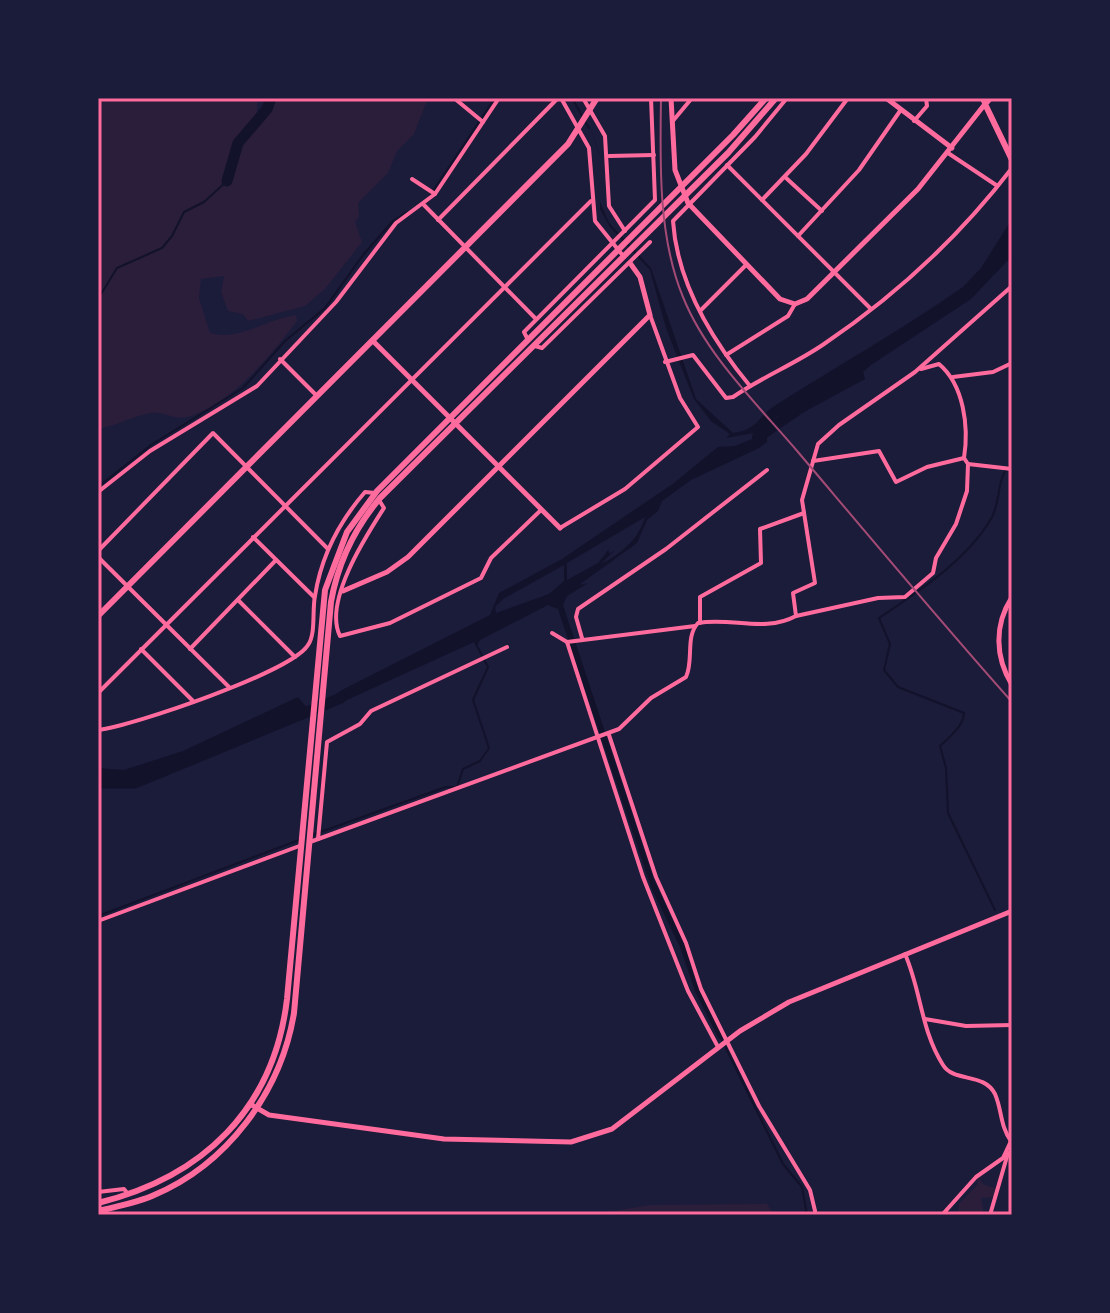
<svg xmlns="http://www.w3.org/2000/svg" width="1110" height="1313" viewBox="0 0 1110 1313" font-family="'Exo 2',sans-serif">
<rect width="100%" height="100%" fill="#1b1b3a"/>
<g fill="#2a1e3b">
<path d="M98,98H257V115L271,98H428L414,134L397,151L388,173L358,203L359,216L355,222L362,242L325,289L305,306L248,321L243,314L228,311L221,292L224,276L201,279L199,298L210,333C240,341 266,319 296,315L297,321C271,355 231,405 187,417C174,420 163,411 151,413C133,416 116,426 98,429Z"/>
<path d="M978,1177L983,1184L995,1188L994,1197L981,1198L984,1215H958L959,1204L977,1185Z"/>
<path d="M767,1204L774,1215H588L650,1205Z"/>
</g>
<g fill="#12122b" fill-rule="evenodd">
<path d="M590,128L600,154V202L609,223L651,268L696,399L733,433C758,429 756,419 773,407C835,367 902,330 963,287L981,268L1012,219V256L971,299L871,365L863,372L865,379L804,412L777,416L767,426V442L759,448L691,480L662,501L658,511L647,520L637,543L579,585L588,583L567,596L563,605L654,880L685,946L696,983L724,1037L719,1039L695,991L680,947L651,887L558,609L548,605L480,640L477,646L474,642L327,709L328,699L342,690L490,615L499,593L562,559L674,483L718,447L735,446L752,439L753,433L726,438L730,434L711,421L694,399L666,328L650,270L610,227L600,209V155ZM645,517C639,539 621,554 601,564L615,550L609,554V549L598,563L567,580V563ZM564,565V581L549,594L496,613L495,607L503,599Z"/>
<path d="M298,697L307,708L306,714L247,733L122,785L98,782V768L124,770L183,751Z"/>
</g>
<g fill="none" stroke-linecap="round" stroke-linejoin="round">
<g stroke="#12122b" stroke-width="2">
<path d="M572,98L589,128"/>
<path d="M429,197L495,98"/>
<path d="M98,299L117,268L162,248L172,236L184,212L204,202L227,181"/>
<path d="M98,487L151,445L243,388L285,341L325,308L363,255L393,221L407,212"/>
<path d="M312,835L446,787H457L463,769L480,761L489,748L473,700L488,667L476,644"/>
<path d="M995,910L948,813L946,768L940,746C948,738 964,726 964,713L898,687L884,670L890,644L879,618C919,591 966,561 991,519C1002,500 995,478 1012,463"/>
<path d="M98,916L299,840"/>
<path d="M721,1038L783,1164L802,1187L807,1215"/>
</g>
<g stroke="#12122b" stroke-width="11">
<path d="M227,181L238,143L267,109L271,98"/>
<path d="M758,437L803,406"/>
<path d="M98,783H135L341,698"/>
</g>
<g stroke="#ff6b9d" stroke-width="4">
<path d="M454,98L483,122"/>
<path d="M561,98L589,148L595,221L624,257"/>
<path d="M583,98L605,136L609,206L625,231"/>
<path d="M914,121L927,106L926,98"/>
<path d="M672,122L692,98"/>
<path d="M948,153L996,185"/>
<path d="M609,156L654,155"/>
<path d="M727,165L871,309"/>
<path d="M785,177L822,211"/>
<path d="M412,179L435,194"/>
<path d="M762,200L806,154L848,98"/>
<path d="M423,204L536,319"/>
<path d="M438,220L558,98"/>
<path d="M798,236L859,170L900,111"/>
<path d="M700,311L746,265"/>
<path d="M528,340L524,332L655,200L651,98"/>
<path d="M535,346L542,348L650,242"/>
<path d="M726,355L788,316L795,304"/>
<path d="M280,359L317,396"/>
<path d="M665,362L693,355L726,398L733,397C762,377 795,364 824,344C895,296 960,236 1012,168"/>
<path d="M921,369L939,364C964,385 969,427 964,458"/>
<path d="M953,377L993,372L1012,363"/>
<path d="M750,386C712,340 677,282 673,221L755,137L787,98"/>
<path d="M968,464L1012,469"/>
<path d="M98,492L150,451L257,386L336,302L396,223L435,194L499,98"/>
<path d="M379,500L384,508C366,536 323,602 340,636L390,623L481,578L491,558L541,510"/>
<path d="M560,528L625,489L698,427L680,398L650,315"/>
<path d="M253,537L314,597"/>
<path d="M98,551L213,433L328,549"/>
<path d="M98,557L229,687"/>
<path d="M238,600L295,657"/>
<path d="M796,616L878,598L905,597L933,573L936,558L956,524L967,491L968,464L964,458L927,467L896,482L879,451L813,461"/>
<path d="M700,623V597L761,563L760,529L804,513"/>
<path d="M552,633L567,642L695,626"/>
<path d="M582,638L576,617L578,609L666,549L767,470"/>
<path d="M567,642L643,877L688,991L718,1047"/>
<path d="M141,649L193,701"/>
<path d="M190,649L276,560"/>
<path d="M98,693L591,201"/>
<path d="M98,730C132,726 292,672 308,645C316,634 312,610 315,596C321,557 339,522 365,492L375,493"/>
<path d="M609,735L656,877L686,943L701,989L759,1106L810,1190L816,1215"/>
<path d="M318,839L327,742L360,724L371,711L507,647"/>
<path d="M310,842L619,729L651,698L686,677C694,660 685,637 698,623C732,617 764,633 796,616L793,593L815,583L802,500L818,444L839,425L915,372L1012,286"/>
<path d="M98,921L302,845"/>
<path d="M905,954C921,990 921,1031 943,1065C954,1083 984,1072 995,1094C1002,1110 1000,1126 1011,1141"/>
<path d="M925,1019L966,1026L1012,1025"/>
<path d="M98,1192L124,1189L128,1194"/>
<path d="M942,1215L976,1177L1003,1158L1011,1141"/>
<path d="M990,1215L1008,1153"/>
</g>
<g stroke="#ff6b9d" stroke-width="5">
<path d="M671,98L675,170L688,203L780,299L795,304L807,299L918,189L985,104L982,98"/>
<path d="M886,98L952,148"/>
<path d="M373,341L560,528"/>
<path d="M343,591L387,572L408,557L650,315L640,277L630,263"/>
<path d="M1012,597C994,625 995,657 1012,685"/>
<path d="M250,1104L269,1115L444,1139L571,1142L612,1129L740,1031L789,1002L1012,911"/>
</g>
<g stroke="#ff6b9d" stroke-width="6">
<path d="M990,98L985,104L1012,160"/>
<path d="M98,616L568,144L597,98"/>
<path d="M98,1203C203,1177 274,1109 287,999L325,590L347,532L377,491L733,135L766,98"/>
<path d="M98,1211C116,1207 135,1203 152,1196C227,1165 281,1092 294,1013L331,602C338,562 354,529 380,498L728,153L776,98"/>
</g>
<path stroke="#a44b75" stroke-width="2" d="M661,98C660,162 658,237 683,297C706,355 758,405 798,452C869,536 939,620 1012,702"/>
</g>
<rect width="1110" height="1313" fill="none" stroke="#1b1b3a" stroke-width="200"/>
<rect x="100" y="100" width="910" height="1113" fill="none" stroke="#ff6b9d" stroke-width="3"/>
</svg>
